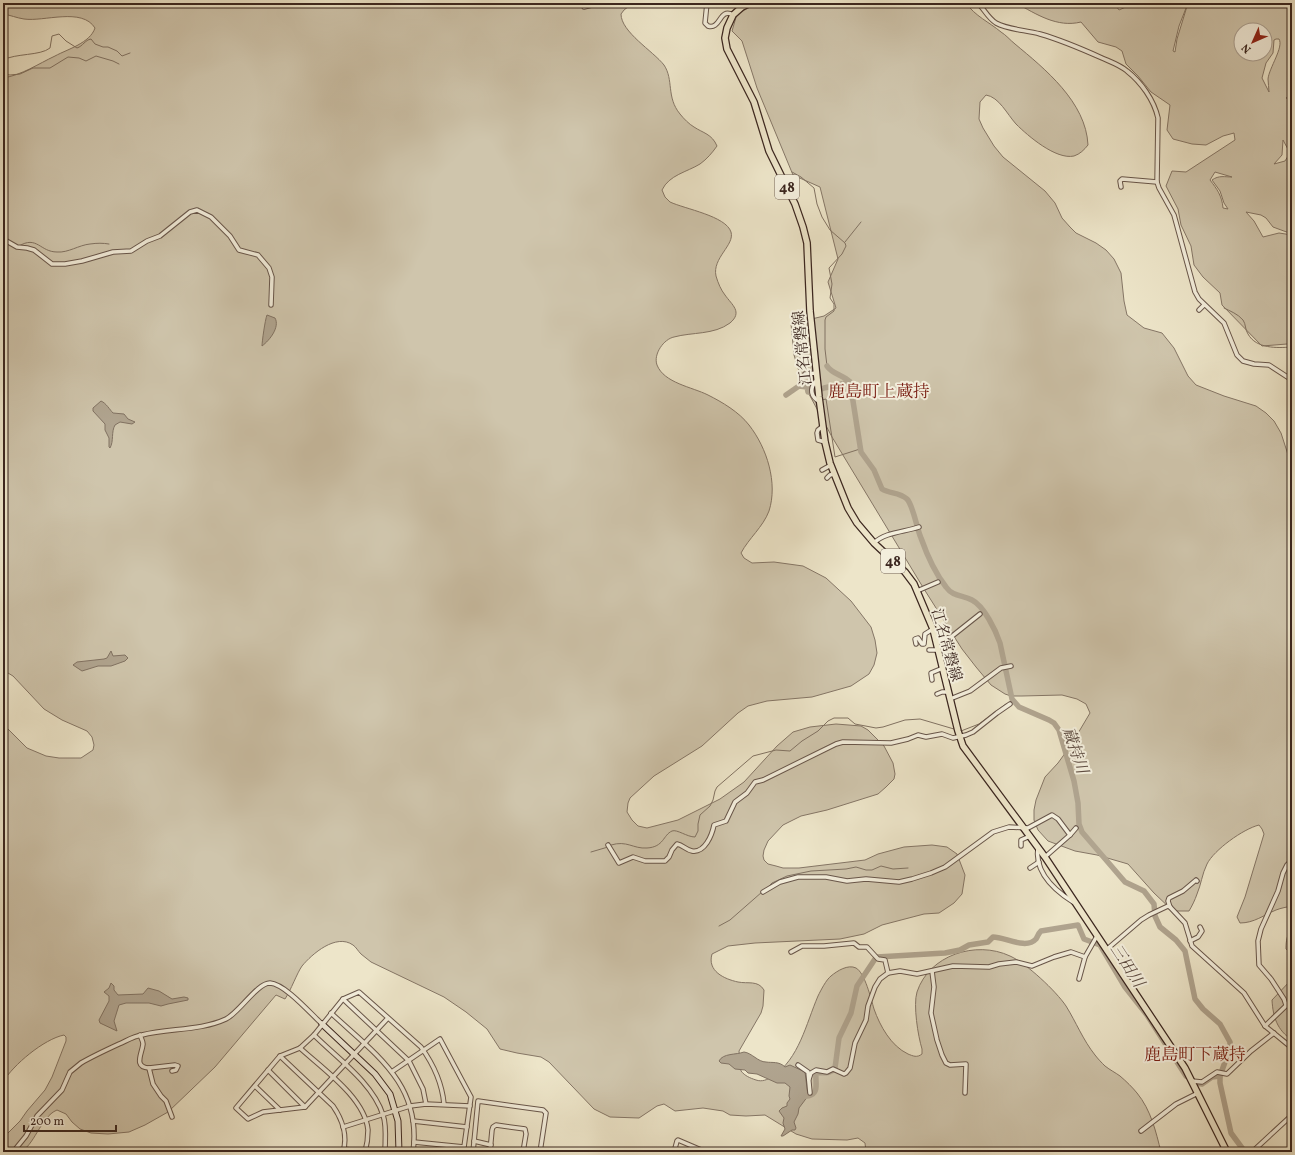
<svg xmlns="http://www.w3.org/2000/svg" width="1295" height="1155" viewBox="0 0 1295 1155" font-family="Vollkorn,'Noto Serif JP',serif">
<rect width="100%" height="100%" fill="#ede5c9"/>
<filter id="stains"><feTurbulence type="fractalNoise" baseFrequency=".005" numOctaves="4"/><feColorMatrix values="0 0 0 0 .2 0 0 0 0 .09 0 0 0 0 .02 0 0 0 .5 -.17"/></filter>
<radialGradient id="worn" r=".72"><stop offset=".6" stop-color="#630" stop-opacity="0"/><stop offset="1" stop-color="#630" stop-opacity=".3"/></radialGradient>
<g fill="#cfc5ac" stroke="#857666" fill-rule="evenodd">
<path d="M3,3H633L624,10L621,14C621,32 653,51 664,65C674,80 666,97 680,114C684,119 689,124 694,127C703,133 712,134 717,146C712,153 707,159 700,164C687,172 669,175 662,190L665,197L670,202C685,209 726,216 731,232C735,245 712,258 716,276C718,283 721,290 725,295C732,305 743,312 730,323C714,335 692,332 674,337C664,339 653,354 657,365C664,383 692,387 708,395C722,402 739,412 749,425C767,448 778,483 769,511C763,527 749,538 741,553L744,558L752,563L774,562L803,566L826,578L851,601L871,627L875,640L877,653L874,665L869,674L851,686L812,697L767,701L748,706L738,713L702,746L654,776L630,798L628,803L627,812L632,820L638,826L647,828L678,820L720,799L744,782L777,746L793,732L810,727L836,724L861,726L868,730L884,746L893,763L895,774L894,779L886,787L878,794L827,810L801,816L783,825L768,841L764,850L763,856L764,860L768,864L776,866L783,868H799L865,860L878,854L904,847L932,845L947,847L957,854L965,875L962,894L954,903L939,913L924,914L882,925L864,934L840,939L755,943L728,946L712,954C707,971 724,979 738,982C748,984 758,980 764,990L763,1006L761,1013L739,1051L741,1071C745,1076 750,1078 756,1080C762,1082 767,1080 773,1076C799,1059 806,1024 818,996C821,990 826,980 831,976C837,971 848,964 856,968C865,973 871,999 874,1009C880,1026 891,1046 908,1054C913,1056 917,1058 922,1054V1049C918,1036 913,1005 917,992C929,955 976,940 1010,956C1026,963 1056,991 1066,1006C1076,1022 1083,1040 1095,1055C1098,1059 1102,1063 1105,1066C1110,1070 1116,1073 1120,1076C1126,1081 1133,1088 1137,1093C1151,1110 1156,1132 1161,1152H866L865,1143L858,1138L847,1140L812,1139L796,1134L765,1115L746,1116L730,1115L723,1111L703,1108L675,1111L664,1104L657,1106L639,1118L610,1117L594,1109L549,1062L541,1057L517,1053L500,1049L487,1029L466,1012L444,997L371,962C368,959 364,957 361,954C358,951 356,947 353,945C336,933 312,954 302,966C297,973 291,990 285,999L276,995L215,1067L168,1112L145,1125L129,1132L108,1134L91,1133L80,1129L72,1122L66,1114L57,1110C40,1117 34,1148 19,1152C14,1153 8,1152 3,1152V1138L20,1121L27,1111L45,1090L52,1077L66,1041V1037L64,1035C44,1039 13,1065 3,1082V724L27,748L46,756L59,758H81L93,750L94,745L92,737L87,731L62,720L44,709L13,676L3,670V78C22,75 38,64 55,56C68,49 90,43 95,28C82,7 44,22 24,19C17,18 10,15 3,14Z"/>
<path d="M758,3H966C975,16 989,22 1001,32C1006,35 1010,40 1015,44C1045,69 1086,102 1088,145C1084,150 1080,154 1074,156C1056,160 1028,136 1016,124C1007,114 999,97 986,95L980,102L979,119L983,128L994,146L1003,157L1045,191L1055,203L1062,218L1070,227L1076,233L1096,243L1106,250L1114,259L1121,273L1124,301L1127,315L1144,328L1162,333L1174,348L1188,376L1196,385L1224,396L1256,406L1266,413L1274,421L1281,433L1292,467V906C1287,907 1281,908 1276,910C1264,915 1254,923 1240,923L1237,917L1245,897L1264,834L1262,829L1259,825C1243,829 1214,850 1207,864C1202,874 1201,885 1197,894C1195,900 1192,906 1189,911H1173L1154,893L1128,864L1097,855L1075,851L1048,841L1038,830L1034,820V810L1036,800L1045,777L1058,763L1071,745L1090,713L1086,704L1077,699L1062,695L1022,696H1011L1005,694L991,685L976,667L962,649L924,589L832,437L802,381L794,355L791,324L824,316L836,308L828,282L838,259L820,187L793,175L757,88L742,41L732,31L737,14Z"/>
<path d="M1016,3H1114L1119,10L1128,6L1131,3H1188L1179,26L1173,51L1175,52L1177,39L1188,3H1292V93L1286,98L1292,102V234L1273,227L1266,218L1261,215L1246,212L1254,221L1263,237L1279,233L1292,235V349L1287,344L1262,346L1222,305L1220,293L1203,277L1194,265L1191,246L1181,225L1178,209L1166,186L1172,171L1186,172L1235,140L1234,133L1223,136L1206,145L1192,144L1173,139L1167,130L1170,105L1151,92L1138,76L1126,64L1122,51L1116,47L1098,42L1081,22C1057,28 1036,14 1016,3ZM1241,30H1265V54H1241ZM1276,39H1279C1284,47 1269,68 1268,79C1268,83 1269,88 1269,92L1262,78L1266,63L1273,53L1274,40ZM1283,140L1290,153L1285,161L1274,164L1282,155ZM1215,172L1232,177C1225,177 1219,175 1212,180L1220,191L1224,203L1228,209L1223,208C1222,196 1217,189 1210,180Z"/>
<path d="M1292,927V954L1286,949C1286,940 1287,935 1292,927Z"/>
<path d="M1292,979V1040C1277,1030 1273,1017 1272,1000Z"/>
</g>
<g fill="#b0a48f" stroke="#817262">
<path d="M267,315L275,318C280,327 270,340 262,346C262,342 265,320 267,315Z"/>
<path d="M101,401C106,403 110,410 113,413L124,414L128,419L135,422L132,424L120,422L115,425C111,432 114,441 110,448L109,447V438L105,430V424L93,411V408Z"/>
<path d="M111,651L113,656L125,655L128,658L125,661L111,666H98L82,671L73,665L77,662L104,659L107,658Z"/>
<path d="M111,983L114,986V990L118,995L143,994L148,988L159,991L172,999L184,997L188,998V1000L168,1004L161,1006L149,1003H126L119,1005L114,1021L117,1031L100,1023L99,1020L109,1001V996L104,992L109,988Z"/>
<path d="M744,1052C752,1053 758,1062 766,1062C772,1063 779,1061 785,1067L790,1065L805,1072L808,1096L799,1108L798,1114L794,1122L796,1128L795,1130H792L783,1136H781L785,1129L783,1123L784,1118L779,1111L782,1108L787,1106V1103L790,1099L789,1096L790,1087L785,1083H777L757,1074L748,1073L745,1070L735,1069L729,1064L721,1063L719,1061C723,1053 736,1055 744,1052Z"/>
</g>
<g fill="none" stroke-linecap="round" stroke-linejoin="round">
<g stroke="#817262" stroke-width="1">
<path d="M3,60C16,53 40,56 50,48L52,36L59,34L66,41L77,48C83,46 85,40 91,39L95,44L103,47H108L117,51L122,56L130,53"/>
<path d="M3,74L10,75L20,74L33,68H50L68,57L79,58L86,61L96,56L113,61L119,64"/>
<path d="M792,172L801,177L814,188L817,204L822,217L830,230L845,243L846,246L842,254L829,268L832,284L830,298L834,304V311L826,317L825,320V349L827,366"/>
<path d="M3,242L12,246"/>
<path d="M845,242L861,222"/>
<path d="M19,246C37,235 40,252 57,252C68,253 79,245 90,244C97,243 103,243 109,244"/>
<path d="M1224,308C1230,311 1238,314 1243,320C1246,324 1245,330 1248,334C1256,349 1278,348 1291,347L1292,340"/>
<path d="M808,392L811,395"/>
<path d="M822,400L826,399L835,457L860,449"/>
<path d="M1009,703L1013,700"/>
<path d="M961,731L979,724L1006,704"/>
<path d="M611,845C627,840 633,849 647,848C664,847 663,835 672,831C677,829 687,837 695,837L698,831V824L700,815L710,806L713,800L715,791L717,787L753,756L776,750L790,751L802,741L818,731L828,721L834,718H848L855,724L876,728L883,727L905,720L920,719L954,729"/>
<path d="M591,852L608,847"/>
<path d="M768,887L772,883L787,876L811,871L846,869L856,867L866,870H872L881,866L893,869L908,868"/>
<path d="M719,926L730,920L762,892"/>
</g>
<g stroke="#b0a48f" stroke-width="5.5">
<path d="M1291,347L1292,350"/>
<path d="M827,366C832,374 843,375 850,382L861,452L874,470L882,489C890,494 899,492 907,499C913,505 917,529 921,538C927,555 935,573 946,587C953,597 963,595 972,600C984,606 996,631 1000,643L1012,699L1019,707L1049,720L1054,723L1059,730L1074,781L1078,803L1079,824L1082,832L1125,882L1144,891L1154,904L1155,916L1160,927L1176,940L1185,951L1195,999L1203,1009L1220,1024L1230,1042V1048L1220,1076V1083L1231,1133L1245,1152"/>
<path d="M786,395L799,386L807,387L808,392H814L824,388L850,382"/>
<path d="M877,957L945,953L960,950L969,945L988,942L993,937C1005,937 1026,950 1036,939C1038,936 1038,934 1041,931L1078,925L1084,939L1100,945L1125,987L1147,1015L1186,1076"/>
<path d="M1196,1083L1202,1084L1212,1077L1220,1076"/>
<path d="M801,1096C804,1096 808,1097 811,1095C819,1092 815,1080 816,1073C822,1072 830,1075 835,1068L839,1038L851,1013L857,986L875,959"/>
</g>
<defs>
<g id="street">
<path d="M707,3L705,23L708,26C721,30 719,7 733,15"/>
<path d="M978,3C984,9 988,18 996,23C1009,30 1026,30 1040,34C1061,40 1082,49 1102,58C1111,62 1120,65 1127,71C1141,82 1154,100 1158,118L1157,182L1159,188L1174,215L1195,292L1199,299L1224,323L1237,355L1243,361L1254,364L1269,365L1292,380"/>
<path d="M584,7L600,3"/>
<path d="M1121,187L1120,181L1122,179L1157,182"/>
<path d="M3,239L17,247L27,248L34,250L52,264H65L82,261L113,252L131,251L147,241L160,236L190,212L197,210L211,217L230,236L239,250L258,255L269,268L272,277L271,305"/>
<path d="M1199,310L1204,305"/>
<path d="M805,374L817,373"/>
<path d="M817,380C811,386 809,394 817,400L819,399"/>
<path d="M823,426L818,430L817,433L818,440L825,442"/>
<path d="M822,470L831,465"/>
<path d="M827,478L830,475L834,474"/>
<path d="M874,543C885,532 905,532 919,527"/>
<path d="M917,591L938,582"/>
<path d="M937,641L951,637L980,614"/>
<path d="M916,644L915,639L918,638L922,644H924L925,634L933,629"/>
<path d="M929,650H938"/>
<path d="M932,680L931,673L943,668"/>
<path d="M937,694L942,692H948"/>
<path d="M950,699L970,691L1001,668L1011,666"/>
<path d="M608,845L619,863L633,857L645,861H665L669,857L672,850L677,844C683,845 686,850 692,851C705,853 712,835 714,825L726,821L735,802L747,793L755,782L763,780L836,744L843,742L891,743L908,739L918,735L926,737L942,734L953,738L966,735L973,732L997,713L1010,704"/>
<path d="M1021,846V840L1030,836"/>
<path d="M1038,847C1034,872 1054,890 1073,902"/>
<path d="M1045,857L1070,835L1076,828"/>
<path d="M1030,868L1039,862"/>
<path d="M763,892L780,882L798,877H826L847,881L866,879L899,882L912,879L931,873L945,867L993,832L1009,827L1028,828L1052,815L1058,819L1070,835"/>
<path d="M1170,907L1168,901L1169,898L1183,891L1196,880L1197,881"/>
<path d="M1190,941L1198,937L1202,931L1200,927"/>
<path d="M1106,950L1141,920L1149,915L1168,906L1170,907L1185,923L1192,946L1244,993L1265,1026L1292,1048"/>
<path d="M791,952L802,946H824L854,943L859,947H867L878,959L885,960L888,973"/>
<path d="M932,971L934,987L931,1013L937,1040L942,1055L946,1063L950,1065L966,1064L965,1093"/>
<path d="M1079,979L1085,957"/>
<path d="M343,999L409,1061L423,1089L426,1104"/>
<path d="M1286,1005L1284,999L1271,979L1259,965L1258,941L1261,929L1278,891L1283,873L1287,865L1292,860"/>
<path d="M331,1013C375,1054 422,1084 413,1152"/>
<path d="M388,1018L305,1107L263,1112L248,1119L236,1108L280,1056L300,1048L314,1035L343,999L359,992L421,1047C434,1065 442,1082 444,1104"/>
<path d="M1265,1026L1292,1000"/>
<path d="M140,1035C141,1038 143,1041 143,1044C142,1054 133,1067 149,1068L175,1065L178,1066L176,1070L172,1071"/>
<path d="M314,1035C337,1058 373,1083 383,1115C387,1126 385,1141 385,1152"/>
<path d="M300,1048C323,1069 365,1098 368,1130C368,1138 367,1145 365,1152"/>
<path d="M280,1056L333,1106C342,1119 348,1136 343,1152"/>
<path d="M798,1065L808,1072L810,1093"/>
<path d="M149,1068L153,1084L161,1096L166,1101L172,1117"/>
<path d="M268,1070L305,1107"/>
<path d="M393,1071L440,1039L471,1097L464,1147L414,1142"/>
<path d="M809,1079L811,1073L816,1070L827,1072L833,1069L844,1074L846,1073L850,1068L855,1043L866,1020L868,1006L875,987L880,979L888,973L900,971L917,974L953,966L989,967L999,964L1016,962L1032,966L1054,957L1071,952L1085,957L1097,936"/>
<path d="M1192,1081L1202,1082L1217,1072L1227,1074L1251,1051L1274,1033"/>
<path d="M255,1086L280,1110"/>
<path d="M413,1121L467,1127"/>
<path d="M343,1127L410,1106L426,1104L470,1106"/>
<path d="M1141,1131L1176,1104L1198,1093"/>
<path d="M474,1141L491,1145"/>
<path d="M344,1149L364,1152"/>
<path d="M524,1150L544,1152"/>
<path d="M13,1152L26,1136L37,1116L62,1090L70,1072L81,1063C93,1056 106,1050 119,1044C126,1041 134,1036 142,1035C169,1028 200,1031 226,1019C239,1013 257,983 270,983C285,984 310,1013 322,1024"/>
<path d="M473,1152L478,1101L543,1110L546,1113L540,1152"/>
<path d="M490,1152L492,1130L493,1127L496,1125L525,1129L526,1134L523,1152"/>
<path d="M674,1152L677,1141L678,1140L706,1152"/>
<path d="M1252,1152L1292,1115"/>
</g>
<path id="secondary" d="M322,1024L375,1074L390,1094L398,1121L399,1152"/>
<path id="primary" d="M750,3L742,7L733,15L727,28L725,38L727,49L754,102L769,151L795,204L803,227L807,243L810,311L819,397L825,442L830,463L848,508L857,523L874,543L905,572L914,584L933,629L958,731L963,746L1045,857L1185,1068L1227,1152"/>
</defs>
<use href="#street" stroke="#68564a" stroke-width="5.5"/>
<use href="#secondary" stroke="#3b261f" stroke-width="7"/>
<use href="#primary" stroke="#3b261f" stroke-width="8"/>
<use href="#street" stroke="#f3eedc" stroke-width="3.5"/>
<use href="#secondary" stroke="#f3eedc" stroke-width="5"/>
<use href="#primary" stroke="#ede5c9" stroke-width="5.5"/>
</g>
<g text-anchor="middle" stroke-width="4" stroke-linejoin="round" paint-order="stroke">
<g fill="#f3eedc" stroke="#726258" stroke-width="1">
<rect x="775" y="175" width="24" height="24" rx="3"/>
<rect x="881" y="549" width="24" height="24" rx="3"/>
</g>
<g font-size="14" font-weight="bold" fill="#3b261f">
<text x="787" y="192">48</text>
<text x="893" y="566">48</text>
</g>
<g font-size="15" fill="#3b261f" stroke="#f3eedc">
<text transform="translate(802 348) rotate(-96)" y="5">江名常磐線</text>
<text transform="translate(947 645) rotate(74)" y="5">江名常磐線</text>
</g>
<g font-size="16" font-style="italic" fill="#5e4c41" stroke="#f3eedc">
<text transform="translate(1076 750) rotate(71)" y="6">蔵持川</text>
<text transform="translate(1128 965) rotate(57)" y="6">三田川</text>
</g>
<g font-size="17" fill="#7a1f14" stroke="#f3eedc">
<text x="879" y="397">鹿島町上蔵持</text>
<text x="1195" y="1060">鹿島町下蔵持</text>
</g>
</g>
<rect width="1295" height="1155" fill="none" stroke="#ede5c9" stroke-width="16"/>
<rect x="4" y="4" width="1287" height="1147" fill="none" stroke="#3b261f" stroke-width="2"/>
<rect x="8" y="8" width="1279" height="1139" fill="none" stroke="#3b261f"/>
<g transform="translate(1253 42) rotate(225)"><circle r="19" fill="#f3eedc" stroke="#a99e90"/>
<path d="M0-3L7 15L0 10L-7 15Z" fill="#8f2418"/>
<text y="-6" font-size="11" font-weight="bold" text-anchor="middle" fill="#3b261f">N</text>
</g>
<path d="M24 1125v6h92v-6" fill="none" stroke="#3b261f" stroke-width="2"/>
<text x="30" y="1125" font-size="12" fill="#3b261f" stroke="#f3eedc" stroke-width="3" paint-order="stroke">200 m</text>
<rect width="100%" height="100%" filter="url(#stains)"/>
<rect width="100%" height="100%" fill="url(#worn)"/>
</svg>
